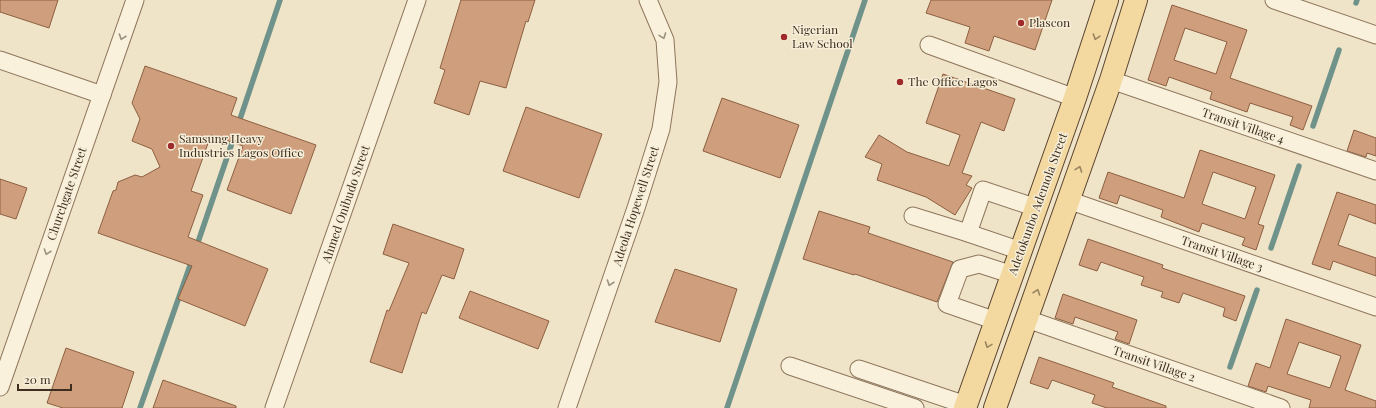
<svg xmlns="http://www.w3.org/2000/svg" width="1376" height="408" viewBox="0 0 1376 408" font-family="'Playfair Display',serif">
<rect width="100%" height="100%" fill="#f0e4c8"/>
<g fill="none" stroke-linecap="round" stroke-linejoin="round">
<g stroke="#6f938a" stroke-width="5.5">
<path d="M1356,3L1357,0"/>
<path d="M238,125L280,0"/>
<path d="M1313,126L1339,50"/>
<path d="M196,248L234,137"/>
<path d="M1271,248L1299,166"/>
<path d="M1230,367L1257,290"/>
<path d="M140,408L192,260"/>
<path d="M727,408L865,0"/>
</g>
</g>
<g fill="#cf9f7d" stroke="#8d5f41" fill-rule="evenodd">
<path d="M0,0H58L49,28L0,12Z"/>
<path d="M461,0H535L528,22L526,21L506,88L480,81L469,115L434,103L445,70L440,68Z"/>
<path d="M931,0H1052L1035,50L994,36L989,51L965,43L970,27L926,13Z"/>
<path d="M1172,5L1247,30L1230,78L1312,106L1303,130L1290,125L1293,117L1250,103L1247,112L1210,99L1212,92L1169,77L1166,86L1148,80ZM1185,28L1227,42L1216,74L1174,60Z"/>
<path d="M145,66L237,98L231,115L316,145L291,214L227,190L243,146L211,135L191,191L203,195L188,237L268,269L245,326L178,299L192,266L98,233L113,191L116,190L118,182L135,175L142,177L160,167L152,149L132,141L140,119L132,103Z"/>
<path d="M943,74L1015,99L1004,131L981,122L962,173L972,176L966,185L972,188L955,215L926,197L877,180L882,164L865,157L879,135L907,152L949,166L960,135L926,123Z"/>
<path d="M722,98L799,125L780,178L703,151Z"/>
<path d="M526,107L602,134L579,198L503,171Z"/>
<path d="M1354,130L1376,138V156L1367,153L1366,157L1347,151Z"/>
<path d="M1200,150L1275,175L1258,224L1264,226L1256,250L1242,245L1245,238L1202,223L1199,232L1161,217L1163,210L1120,195L1117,204L1099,198L1108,172L1184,198ZM1213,172L1256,187L1245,219L1202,204Z"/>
<path d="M0,179L27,188L16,219L0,214Z"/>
<path d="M1337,192L1376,205V224L1349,214L1338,245L1376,258V276L1333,261L1330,270L1312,264Z"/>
<path d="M819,211L870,227L868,233L953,262L937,302L855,274L854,275L803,259Z"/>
<path d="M393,224L464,249L454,279L442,275L426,314L422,312L402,373L370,362L387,310L389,311L409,263L383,254Z"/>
<path d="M1088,239L1163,265L1162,268L1245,296L1236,321L1223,316L1225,308L1183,293L1179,303L1161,297L1163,292L1141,285L1144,277L1101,262L1097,271L1079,265Z"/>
<path d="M675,269L737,289L720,342L655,322Z"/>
<path d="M470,291L549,321L538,349L459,318Z"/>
<path d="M1063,294L1137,320L1129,344L1115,339L1118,332L1075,317L1073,324L1055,318Z"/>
<path d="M1286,319L1361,345L1345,390L1376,401V408H1309L1311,400L1268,386L1266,392L1248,386L1256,363L1270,368ZM1299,342L1341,356L1330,388L1287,374Z"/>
<path d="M66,348L134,372L122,408H63L47,403Z"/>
<path d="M1039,357L1114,383L1112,387L1166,406V408H1107L1092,403L1095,395L1052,380L1048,389L1030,383Z"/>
<path d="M163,380L236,406V408H153Z"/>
</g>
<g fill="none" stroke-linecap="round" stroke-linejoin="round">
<defs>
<g id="minor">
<path d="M1274,0L1376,35"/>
<path d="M929,45L1075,98"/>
<path d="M0,60L102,95"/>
<path d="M1111,80L1376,171"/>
<path d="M1068,200L1376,307"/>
<path d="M913,216L968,233L983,190L1037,208"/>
<path d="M968,233L1021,251"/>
<path d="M1027,319L1281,408"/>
<path d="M996,321L947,304L960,269L979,264L1013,275"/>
<path d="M790,366L915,408"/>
<path d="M859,369L966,405"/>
<path d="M0,387L135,0"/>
<path d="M274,408L417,0"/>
<path d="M567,408L636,208L661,129L668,82L665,40L648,0"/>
</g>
<g id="major">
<path d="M965,408L1075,98L1107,0"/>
<path d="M995,408L1111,80L1136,0"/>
</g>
</defs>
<use href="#minor" stroke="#8d765c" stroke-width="19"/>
<use href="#major" stroke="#5b4430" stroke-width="24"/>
<use href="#minor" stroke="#faf1dc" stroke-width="17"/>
<use href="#major" stroke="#f3d9a0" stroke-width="22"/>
</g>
<defs><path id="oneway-chevron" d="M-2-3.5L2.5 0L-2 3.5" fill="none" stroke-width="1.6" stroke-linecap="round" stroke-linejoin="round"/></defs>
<g stroke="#9c907e">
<use href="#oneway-chevron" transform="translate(663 36) rotate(70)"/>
<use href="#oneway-chevron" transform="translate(122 37) rotate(109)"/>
<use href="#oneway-chevron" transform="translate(47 252) rotate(109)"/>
<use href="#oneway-chevron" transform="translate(610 283) rotate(109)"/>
</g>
<g stroke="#988460">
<use href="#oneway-chevron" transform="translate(1096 37) rotate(108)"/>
<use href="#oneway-chevron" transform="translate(1079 169) rotate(-70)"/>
<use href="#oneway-chevron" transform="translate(1037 292) rotate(-71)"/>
<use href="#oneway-chevron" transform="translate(988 345) rotate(110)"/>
</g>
<g fill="#9e2a2b" stroke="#f7eed8" stroke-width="1.5">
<circle cx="1021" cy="23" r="4"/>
<circle cx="784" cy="37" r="4"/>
<circle cx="900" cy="82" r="4"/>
<circle cx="171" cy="146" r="4"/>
</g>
<g text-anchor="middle" stroke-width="3" stroke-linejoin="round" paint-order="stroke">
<g font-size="12" fill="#3d2e20" stroke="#f7eed8" text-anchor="start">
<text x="1029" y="27">Plascon</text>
<text x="792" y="34">Nigerian<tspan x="792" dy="14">Law School</tspan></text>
<text x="908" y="86">The Office Lagos</text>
<text x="179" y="143">Samsung Heavy<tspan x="179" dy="14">Industries Lagos Office</tspan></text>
</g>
<g font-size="12" fill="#3d2e20" stroke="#f7eed8">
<text transform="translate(1243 126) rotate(19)" y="4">Transit Village 4</text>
<text transform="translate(67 194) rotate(-71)" y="4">Churchgate Street</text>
<text transform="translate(346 204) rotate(-71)" y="4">Ahmed Onibudo Street</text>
<text transform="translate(1038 204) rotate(-70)" y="4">Adetokunbo Ademola Street</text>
<text transform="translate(636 206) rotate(-72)" y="4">Adeola Hopewell Street</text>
<text transform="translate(1222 254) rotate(19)" y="4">Transit Village 3</text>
<text transform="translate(1154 364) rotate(19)" y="4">Transit Village 2</text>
</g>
</g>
<path d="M18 384v6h53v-6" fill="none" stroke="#3d2e20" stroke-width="2"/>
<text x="24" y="384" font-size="12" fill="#3d2e20" stroke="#f7eed8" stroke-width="3" paint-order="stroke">20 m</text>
</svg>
